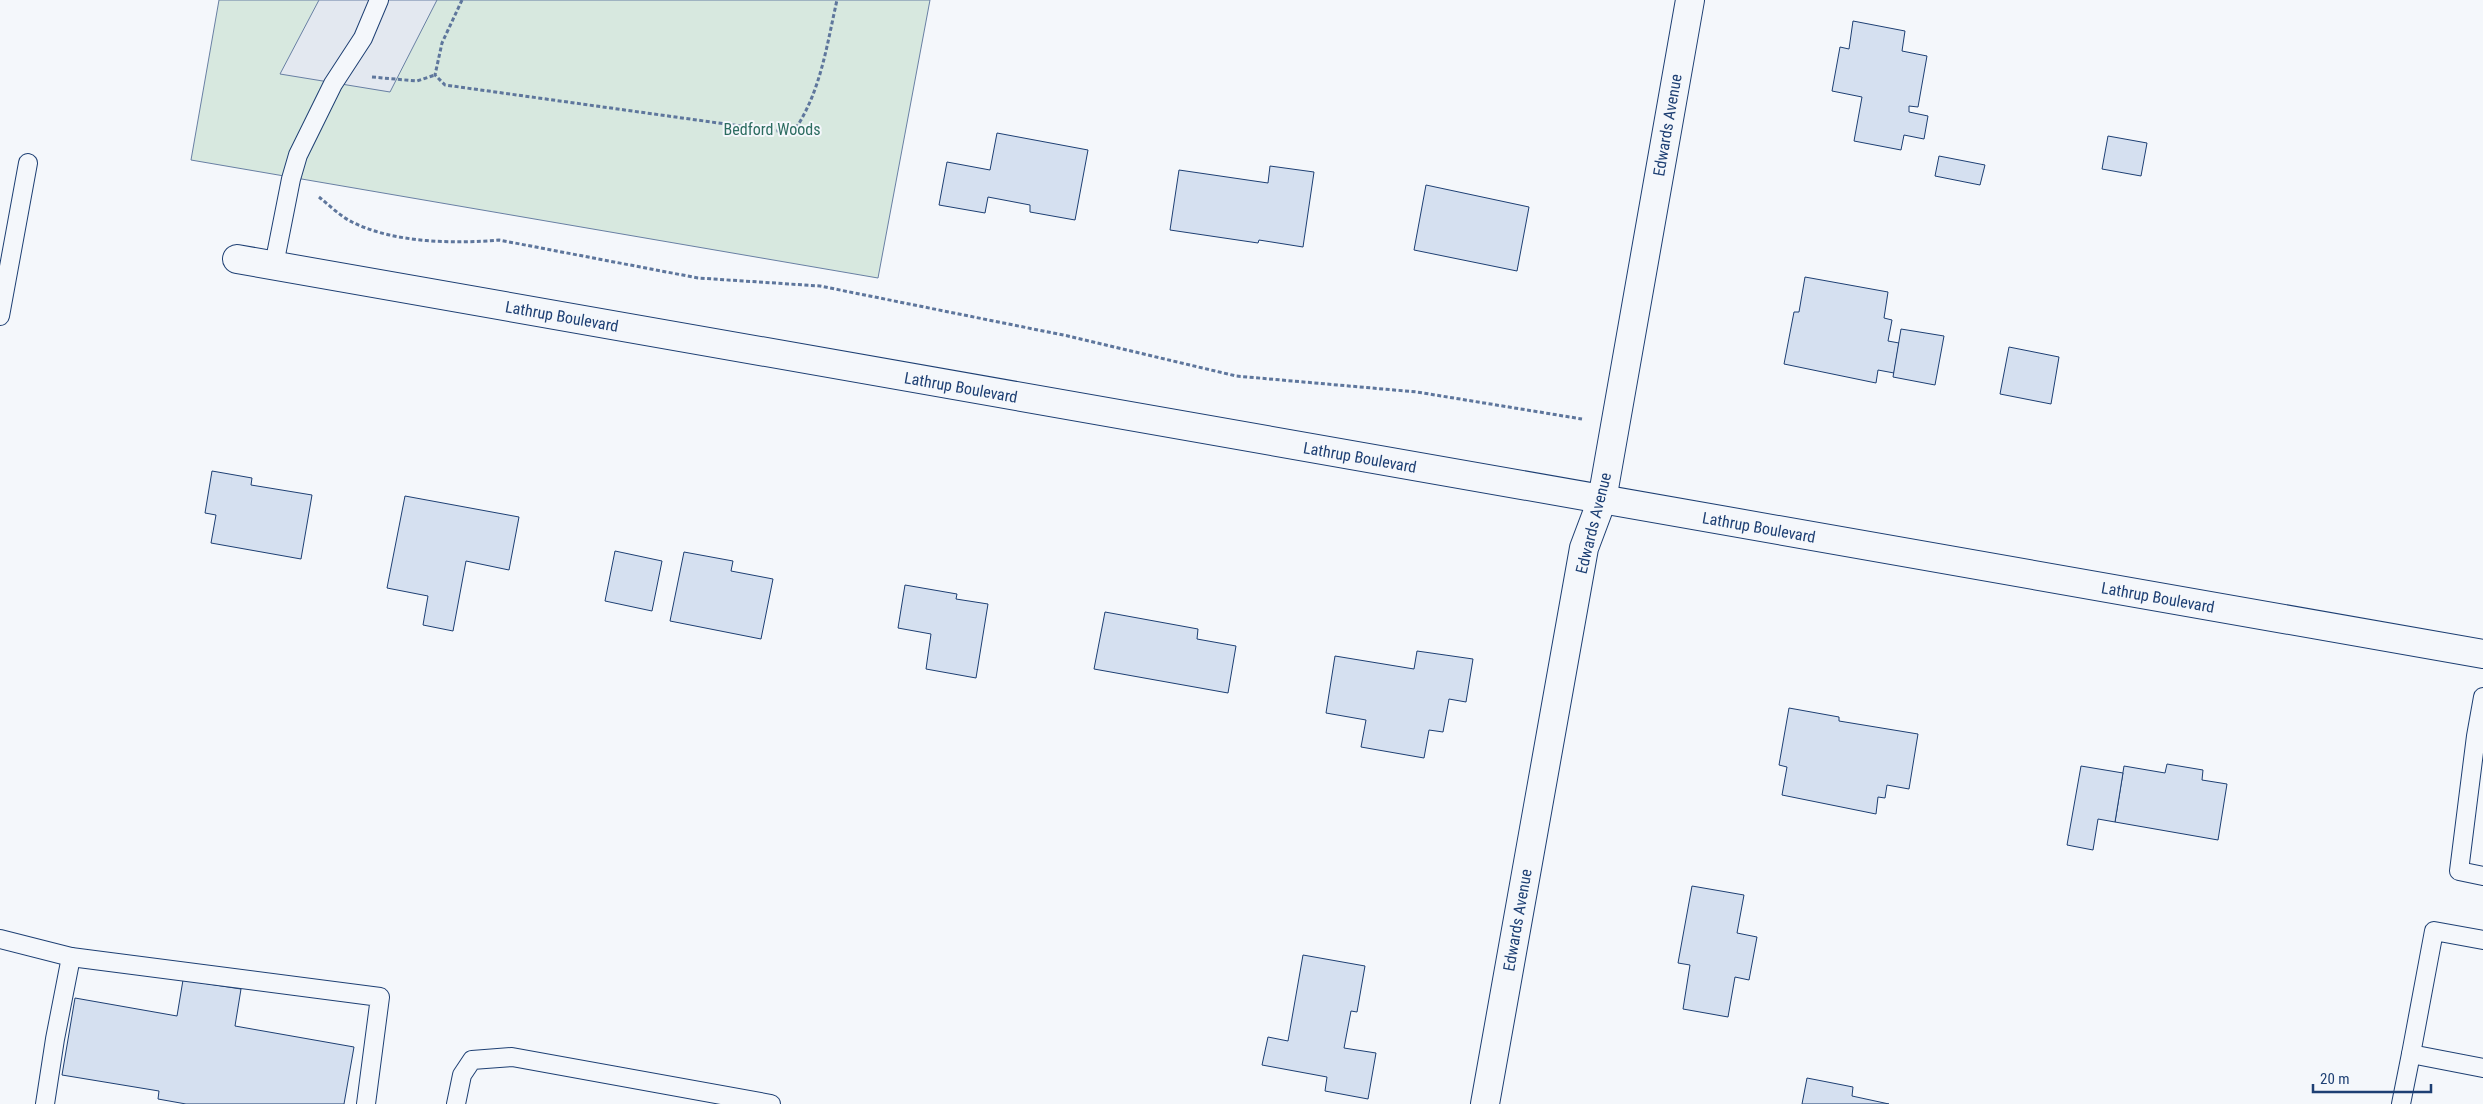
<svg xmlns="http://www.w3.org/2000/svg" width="2483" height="1104" viewBox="0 0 2483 1104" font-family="'Roboto Condensed',sans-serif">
<rect width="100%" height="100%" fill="#f4f7fb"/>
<path fill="#d7e8df" stroke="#687fa3" d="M219,0H930L878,278L191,160Z"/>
<path fill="#e3e8f0" stroke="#687fa3" d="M319,0H437L390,92L280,74Z"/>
<g fill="#d5e0f0" stroke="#1d3f73">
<path d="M1853,21L1905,31L1902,51L1927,56L1918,107L1909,106V112L1928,116L1924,139L1904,135L1901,150L1854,141L1862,97L1832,91L1840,47L1849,49Z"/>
<path d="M997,133L1088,150L1075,220L1030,212V205L988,197L985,213L939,205L947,162L990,170Z"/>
<path d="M2108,136L2147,143L2141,176L2102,169Z"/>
<path d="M1939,156L1985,165L1980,185L1935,176Z"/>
<path d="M1270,166L1314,172L1303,247L1259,240L1258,243L1170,230L1179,170L1268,183Z"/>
<path d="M1426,185L1529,207L1517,271L1414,250Z"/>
<path d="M1805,277L1888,292L1884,318L1892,320L1888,341L1899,343L1894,373L1878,370L1876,383L1784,364L1794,312H1799Z"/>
<path d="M1901,329L1944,336L1935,385L1893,377Z"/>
<path d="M2009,347L2059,357L2051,404L2000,394Z"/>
<path d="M212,471L252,478L251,485L312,495L301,559L211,543L216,515L205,513Z"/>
<path d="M405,496L519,517L509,570L466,561L453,631L423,625L428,596L387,588Z"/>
<path d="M615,551L662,561L652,611L605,601Z"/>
<path d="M684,552L733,561L731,571L773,579L761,639L670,621Z"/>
<path d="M905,585L957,594L956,599L988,604L976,678L926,669L931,634L898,628Z"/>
<path d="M1105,612L1198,629L1197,639L1236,646L1228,693L1094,669Z"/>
<path d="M1417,651L1473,659L1466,702L1449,699L1443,732L1429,730L1424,758L1361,747L1366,720L1326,713L1335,656L1414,669Z"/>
<path d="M1789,708L1839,717V721L1918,734L1909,789L1887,785L1885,798L1878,797L1876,814L1782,795L1787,767L1779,765Z"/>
<path d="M2167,764L2203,770L2202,780L2227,784L2218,840L2115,822L2124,766L2165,773Z"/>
<path d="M2081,766L2123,773L2115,822L2098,819L2093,850L2067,845Z"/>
<path d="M1692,886L1744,895L1737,933L1757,937L1749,980L1735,977L1728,1017L1683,1009L1690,965L1678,963Z"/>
<path d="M1303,955L1365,966L1357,1012L1351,1011L1344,1048L1376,1053L1368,1099L1325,1091L1327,1077L1262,1065L1268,1037L1288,1041Z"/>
<path d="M183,980L241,989L235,1026L354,1047L344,1104H186L158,1099L159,1091L62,1075L75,998L177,1016Z"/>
<path d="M1807,1078L1853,1087L1852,1096L1889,1104H1802Z"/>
</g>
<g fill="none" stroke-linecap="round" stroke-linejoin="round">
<defs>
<g id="lane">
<path d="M274,265L291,179L298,155L333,84L363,38L379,0"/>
<path d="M0,316L28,163"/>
<path d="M2483,697L2476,736L2459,871L2483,876"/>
<path d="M0,939L71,957L55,1039L45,1104"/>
<path d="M2483,940L2434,931L2411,1054L2483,1068"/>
<path d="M71,957L380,997L366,1104"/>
<path d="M456,1104L462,1075L472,1060L512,1057L771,1104"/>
<path d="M2401,1104L2411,1054"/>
</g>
<g id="street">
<path d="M237,259L2483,654"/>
<path d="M1485,1104L1584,548L1602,500L1690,0"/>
</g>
</defs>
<use href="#lane" stroke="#1d3f73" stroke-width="20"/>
<use href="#street" stroke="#1d3f73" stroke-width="30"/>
<g stroke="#5e769c" stroke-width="3" stroke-dasharray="4 2.5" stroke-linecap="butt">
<path d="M462,0L442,43L435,75L445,85L776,131L796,128C821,90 827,44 837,0"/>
<path d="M372,77L417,81L435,75"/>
<path d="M319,197C329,205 340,216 352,222C394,243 454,244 499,240L698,278L820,286L1068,336L1236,376L1417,392L1582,419"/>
</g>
<use href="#lane" stroke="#f4f7fb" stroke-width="18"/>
<use href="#street" stroke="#f4f7fb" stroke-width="28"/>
</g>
<g text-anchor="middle" stroke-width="4" stroke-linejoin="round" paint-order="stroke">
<g font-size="16" fill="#1d3f73" stroke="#f4f7fb">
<text transform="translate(1667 125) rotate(-80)" y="6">Edwards Avenue</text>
<text transform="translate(562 316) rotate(10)" y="6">Lathrup Boulevard</text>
<text transform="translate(961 387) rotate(10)" y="6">Lathrup Boulevard</text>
<text transform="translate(1360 457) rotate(10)" y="6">Lathrup Boulevard</text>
<text transform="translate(1593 523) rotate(-76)" y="6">Edwards Avenue</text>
<text transform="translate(1759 527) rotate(10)" y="6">Lathrup Boulevard</text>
<text transform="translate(2158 597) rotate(10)" y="6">Lathrup Boulevard</text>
<text transform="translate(1517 920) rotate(-80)" y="6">Edwards Avenue</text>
</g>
<g font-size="16" fill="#2c6c60" stroke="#f4f7fb">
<text x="772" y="135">Bedford Woods</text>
</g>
</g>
<path d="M2313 1084v8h118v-8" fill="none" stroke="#1d3f73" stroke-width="2.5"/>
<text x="2320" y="1084" font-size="15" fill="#1d3f73" stroke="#f4f7fb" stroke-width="4" paint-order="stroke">20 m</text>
</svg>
